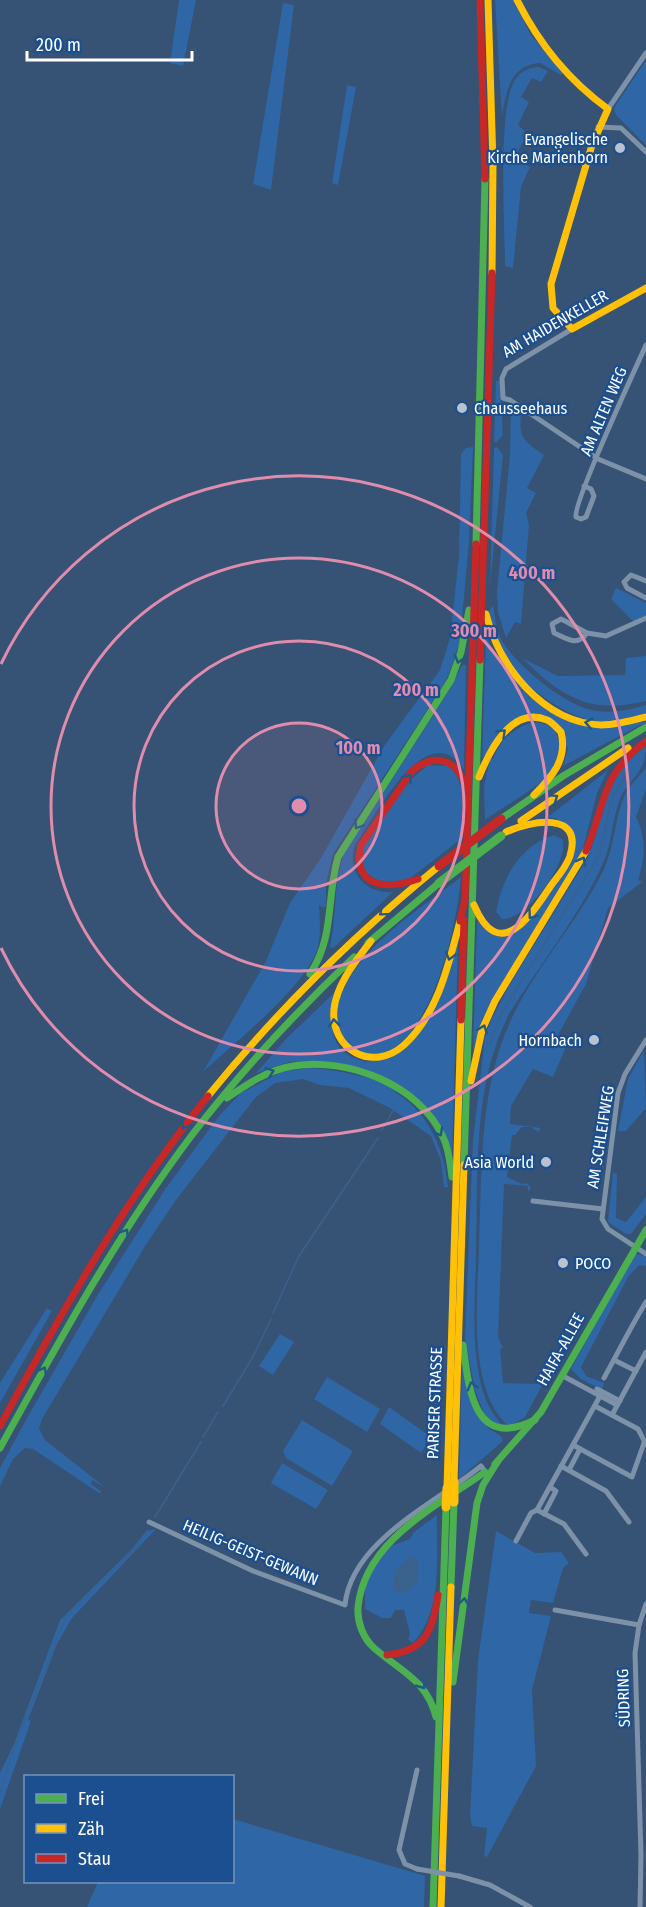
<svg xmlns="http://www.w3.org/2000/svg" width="646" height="1907" viewBox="0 0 646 1907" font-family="'Fira Sans Condensed',sans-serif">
<rect width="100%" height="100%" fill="#365274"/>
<g fill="#2f66a5">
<path d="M179,0H196L183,66L170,63Z"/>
<path d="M495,0H514L530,34L564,73L561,75L540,63C510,65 506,92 502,117Z"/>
<path d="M283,3L294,5L271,190L253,184Z"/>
<path d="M646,60V145L616,115L614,108Z"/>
<path d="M539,67L548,71L541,82L532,78L521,97L529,102L518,125L528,134L514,158L530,167L521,187L513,268L505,266C505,229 497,106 515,80C520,72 529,67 539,67Z"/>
<path d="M347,85L356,87L338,185L332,183Z"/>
<path d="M496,381H500L503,435L497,442H494Z"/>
<path d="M511,403L521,410C519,437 521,439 544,455L527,488L536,493L526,513L529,525L521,624L515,622L506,638L498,612L497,591L510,455Z"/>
<path d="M473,447L469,541L460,641L452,665L446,681L333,854L326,884V906L323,908L319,905C320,919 321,933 318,947C308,985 233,1044 203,1072L266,961L290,903L321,858L384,746L440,670L450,638L459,556L461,454L466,448Z"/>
<path d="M497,447L503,455L490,585L494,448Z"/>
<path d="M616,588L646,603V615L634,622L611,599Z"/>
<path d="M493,605C495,617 496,630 502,641C517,665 563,704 592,710C610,714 629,710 646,705V713C630,717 613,722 596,721C563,718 511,677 498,647C494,636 492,622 489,611Z"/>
<path d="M486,635L497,659L507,673L578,725L646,722L563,766L568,749L559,725L523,717L482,758Z"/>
<path d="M646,656V701C589,715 562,697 522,658L558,676L625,675L626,658Z"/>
<path d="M462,665H466L464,770C428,712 374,818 355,845C346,872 365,894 393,892L333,948L330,947C337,916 333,886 343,856L451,687Z"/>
<path d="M533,722C537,723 543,723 547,724C565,732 561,762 550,774C539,787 501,808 485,820L484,786L490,760L493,759C501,738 513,729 533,722Z"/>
<path d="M646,746C646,776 627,778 619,802C612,821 612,842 604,861C582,912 539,966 509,1014C472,1086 478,1178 476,1256C475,1299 471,1342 481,1384C485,1401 492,1414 504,1427L486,1419L475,1390L465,1338L473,1140L485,1037L491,1020L509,986L588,857C602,826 600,785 626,760C631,754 640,751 646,746Z"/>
<path d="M428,765L448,766C469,781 461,816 461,839L408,880C393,887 375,881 364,871L361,854L365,844L409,781Z"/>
<path d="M646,768V789L636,817C646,836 646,858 638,880L642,882L608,908L586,984L557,1037L566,1047L553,1077L533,1069L511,1106L510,1124L541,1128L538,1132L531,1127H522L515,1135H512L507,1177L522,1184L527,1183L531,1188L528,1192V1186L504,1184L498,1337L503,1348L500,1349L503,1383L543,1384L525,1417L509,1427C494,1413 486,1395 482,1375C473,1333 478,1287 479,1244C482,1175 479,1100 505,1034C528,975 575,927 603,871C616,845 614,813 628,789C633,782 640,775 646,768Z"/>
<path d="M608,770L597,793L582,853L492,1000L473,1050L477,921L492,934L508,937L571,864C580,842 574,821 548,817Z"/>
<path d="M554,835L562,839C571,861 526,921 502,919L496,912C502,878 519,846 554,835Z"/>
<path d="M461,877C457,924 436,1020 394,1048C366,1067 335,1043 337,1011C338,998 345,985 352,974C379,933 424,906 461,877Z"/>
<path d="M458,943L452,1159L419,1102L327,1061L289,1062L256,1073L286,1039L335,992C330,1026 327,1054 368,1062L411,1043Z"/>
<path d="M644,1050L646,1108L626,1131H618L628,1079Z"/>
<path d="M308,1068C387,1072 440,1106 448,1187H444L441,1161L431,1136L390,1108L349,1088L320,1085L303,1079L275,1083L255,1098L176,1200L147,1243L42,1419L39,1428L45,1440L106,1488L92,1480L91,1484L102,1492L99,1493L33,1449L25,1448L13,1459L0,1486V1468L26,1420L97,1296L166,1188L219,1116L241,1093L281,1072Z"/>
<path d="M613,1173L617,1174L616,1218L626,1222L646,1197V1214L631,1234H626L608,1222Z"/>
<path d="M637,1254L646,1257V1266L639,1265L628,1277L581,1367L586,1376L604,1383L602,1390L581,1379L571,1369L632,1257Z"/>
<path d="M47,1308L52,1311L0,1403V1383Z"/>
<path d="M280,1334L294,1342L273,1375L259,1366Z"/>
<path d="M462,1367L488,1428L501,1436L503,1441L459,1479Z"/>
<path d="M327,1377L380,1409L367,1432L314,1399Z"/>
<path d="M389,1407L431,1437L421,1453L380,1424Z"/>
<path d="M302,1420L353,1451L332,1486L286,1458L283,1451Z"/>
<path d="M282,1463L328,1490L316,1509L271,1483Z"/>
<path d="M437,1515C436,1557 444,1609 413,1643L408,1640L410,1634L404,1610H395L391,1618H382L365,1609V1588L377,1561L391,1546L410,1539L414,1532Z"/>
<path d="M156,1529L72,1618L57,1644L28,1720L31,1721L0,1809V1773L14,1744L60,1620L132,1549L146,1531Z"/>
<path d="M496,1531L535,1553L561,1552L569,1563L563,1568L553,1603L531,1600L529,1613L551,1616L532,1690L536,1766L487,1857L484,1856L487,1828L472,1826L470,1815L478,1660Z"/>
<path d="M233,1819L425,1876L424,1907H87L98,1882H232Z"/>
</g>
<path fill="#3b618d" d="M411,1555L419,1562L417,1582L407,1592L393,1591L395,1572Z"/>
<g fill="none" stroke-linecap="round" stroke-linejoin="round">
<g stroke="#3b618d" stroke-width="1.5">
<path d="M490,1044L501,1014L600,854L611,800L628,772"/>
<path d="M382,1130L394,1109"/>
<path d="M273,1313L299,1256L378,1138"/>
<path d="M223,1406L254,1355L271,1319"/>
<path d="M203,1437L218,1412"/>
<path d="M155,1517L201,1442"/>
<path d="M0,1792L11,1756L66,1616L136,1548L147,1531"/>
</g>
<g stroke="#7d92a8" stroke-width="5">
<path d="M608,109L646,53"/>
<path d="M598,127L621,128L646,152"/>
<path d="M572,329L506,369L502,378L503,398L510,400L598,459L646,479"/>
<path d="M584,486L591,489L594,496L586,517L581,519L576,517C572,506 636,367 646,345"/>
<path d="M646,581L631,575L624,582L627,588L646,598"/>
<path d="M561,619L565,621L587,633C577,647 568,639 554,633L552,624Z"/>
<path d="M587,633L606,636L646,618"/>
<path d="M646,1040L625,1074L618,1093L602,1219L608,1229L646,1254"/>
<path d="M533,1201L603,1209"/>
<path d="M614,1360L636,1371"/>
<path d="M563,1376L617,1405"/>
<path d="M604,1378C619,1351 630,1328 646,1302"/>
<path d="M597,1389L620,1401"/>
<path d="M595,1406L638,1429L646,1444"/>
<path d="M612,1415L646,1352"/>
<path d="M573,1445L632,1477L644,1443"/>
<path d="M561,1466L606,1491L629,1522"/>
<path d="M569,1470L580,1449"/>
<path d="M537,1510L564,1524L586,1554"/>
<path d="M544,1514L556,1491L550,1487"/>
<path d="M149,1522L253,1571L345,1605C351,1541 436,1503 481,1466L485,1472"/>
<path d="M516,1541L531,1513L537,1510L600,1396"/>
<path d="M555,1610L639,1625"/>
<path d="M417,1869L405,1864L399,1850L417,1770"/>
<path d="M459,1876L490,1885L530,1907"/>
<path d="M640,1907L641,1855L635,1653L639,1625L646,1604"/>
</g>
<g stroke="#4caf50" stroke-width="7">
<path d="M476,544L485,179"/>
<path d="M501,819L563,776L646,727"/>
<path d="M368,943L439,883"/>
<path d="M310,974C335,936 326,899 338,857L451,680L461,652L469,610"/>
<path d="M227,1098C247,1084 268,1070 293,1066C347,1057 419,1084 443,1137C449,1149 450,1163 452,1177"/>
<path d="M464,1165L480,660"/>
<path d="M463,1345C469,1391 474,1450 535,1420"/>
<path d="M0,1448C59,1341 118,1233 192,1135C241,1071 296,1012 354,957"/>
<path d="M495,1464L541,1412L646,1230"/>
<path d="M451,1587L454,1502"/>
<path d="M453,1682L477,1503L483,1485L498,1461"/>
<path d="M436,1717C427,1680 400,1671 374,1648C363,1638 357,1622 358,1607C365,1540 436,1507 485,1472"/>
<path d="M433,1907L446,1507"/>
</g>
<g stroke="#ffc107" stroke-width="7">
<path d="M488,0L493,164L492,273"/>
<path d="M517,0C539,44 568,80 608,109L592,145L551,284L553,308L572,329L646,288"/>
<path d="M486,614C499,666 542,722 601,725C616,725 631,721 646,717"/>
<path d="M479,777C489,752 511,705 547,720C552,722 557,728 561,732C568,759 552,777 534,795"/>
<path d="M521,821L628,748"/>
<path d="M474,905C499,964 530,917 550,887C557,877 566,868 570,856C584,810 530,821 506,832"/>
<path d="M371,941C356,961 337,983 334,1009C330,1050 373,1073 404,1045C438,1014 449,963 460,921"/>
<path d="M471,1081L482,1030L495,1001L586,851"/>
<path d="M208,1096C277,1011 354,935 439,866"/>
<path d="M454,1482L464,1165"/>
<path d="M447,1488L461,1020"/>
<path d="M441,1907L451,1587"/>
</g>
<g stroke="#c62828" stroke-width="7">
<path d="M480,0L485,179"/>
<path d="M480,660L492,273"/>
<path d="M586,851C607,801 599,778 646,741"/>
<path d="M418,879C386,890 352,888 361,845L412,771C434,753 456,758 465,785"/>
<path d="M460,921L465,900L476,544"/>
<path d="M461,1020L464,920"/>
<path d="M0,1426C62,1311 126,1198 208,1096"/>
<path d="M387,1655C426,1651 433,1630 438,1595"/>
</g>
<path stroke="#7d92a8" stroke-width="5" d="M417,1869L459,1876"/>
<path stroke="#4caf50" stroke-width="9" d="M439,883L501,836"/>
<g stroke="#ffc107" stroke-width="9">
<path d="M454,1482V1502"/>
<path d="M446,1507L447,1488"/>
</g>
<path stroke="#c62828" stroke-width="9" d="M439,866L501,819"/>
</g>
<defs><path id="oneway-chevron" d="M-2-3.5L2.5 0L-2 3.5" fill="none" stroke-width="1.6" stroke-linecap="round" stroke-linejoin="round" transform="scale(1.5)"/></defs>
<g stroke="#205989">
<use href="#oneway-chevron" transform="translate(459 659) rotate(107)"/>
<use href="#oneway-chevron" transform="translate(589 723) rotate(-169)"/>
<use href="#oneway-chevron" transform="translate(502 733) rotate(-44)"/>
<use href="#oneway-chevron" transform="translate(408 778) rotate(-54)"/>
<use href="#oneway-chevron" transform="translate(554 798) rotate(-35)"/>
<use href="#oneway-chevron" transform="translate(358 825) rotate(123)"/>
<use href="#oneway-chevron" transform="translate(582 861) rotate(-62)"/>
<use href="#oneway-chevron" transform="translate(383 912) rotate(140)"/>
<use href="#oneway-chevron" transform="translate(532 915) rotate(126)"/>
<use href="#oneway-chevron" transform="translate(450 956) rotate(106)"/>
<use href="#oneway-chevron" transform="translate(334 1023) rotate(-96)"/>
<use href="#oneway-chevron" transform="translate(483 1029) rotate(-70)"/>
<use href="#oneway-chevron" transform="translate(270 1072) rotate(-20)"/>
<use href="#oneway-chevron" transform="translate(185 1125) rotate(127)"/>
<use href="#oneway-chevron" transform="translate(439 1132) rotate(62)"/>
<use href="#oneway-chevron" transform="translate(125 1233) rotate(-57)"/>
<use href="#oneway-chevron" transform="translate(43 1371) rotate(-61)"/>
<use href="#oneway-chevron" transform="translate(472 1386) rotate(-106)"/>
<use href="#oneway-chevron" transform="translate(464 1602) rotate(-83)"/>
<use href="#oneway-chevron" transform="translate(422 1685) rotate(53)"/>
</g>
<circle cx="299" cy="806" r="83" fill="#e08cad" fill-opacity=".12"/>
<g fill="none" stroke="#e08cad" stroke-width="3">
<circle cx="299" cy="806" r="83"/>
<circle cx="299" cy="806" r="165"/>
<circle cx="299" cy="806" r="248"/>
<path d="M1 664A330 330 0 1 1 1 948"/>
</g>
<g fill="#b9c2ce" stroke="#1b4f8f" stroke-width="2">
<circle cx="620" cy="148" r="6"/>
<circle cx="462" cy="408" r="6"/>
<circle cx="594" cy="1040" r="6"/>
<circle cx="546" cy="1162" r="6"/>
<circle cx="563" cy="1263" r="6"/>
</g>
<g text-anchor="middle" stroke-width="4.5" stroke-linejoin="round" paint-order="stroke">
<g font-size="16" fill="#fff" stroke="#1b4f8f" text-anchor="end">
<text x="608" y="145">Evangelische<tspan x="608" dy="18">Kirche Marienborn</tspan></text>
<text x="474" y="414" text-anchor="start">Chausseehaus</text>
<text x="582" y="1046">Hornbach</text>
<text x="534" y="1168">Asia World</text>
<text x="575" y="1269" text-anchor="start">POCO</text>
</g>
<g font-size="16" fill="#fff" stroke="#1b4f8f">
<text transform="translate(555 323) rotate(-30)" y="6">AM HAIDENKELLER</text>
<text transform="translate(603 411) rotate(-67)" y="6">AM ALTEN WEG</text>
<text transform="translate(600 1137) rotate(-81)" y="6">AM SCHLEIFWEG</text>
<text transform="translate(560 1349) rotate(-61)" y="6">HAIFA-ALLEE</text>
<text transform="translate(434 1403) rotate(-88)" y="6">PARISER STRASSE</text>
<text transform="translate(251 1552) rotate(23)" y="6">HEILIG-GEIST-GEWANN</text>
<text transform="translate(623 1698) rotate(-92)" y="6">SÜDRING</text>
</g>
</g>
<circle cx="299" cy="806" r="9" fill="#e08cad" stroke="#1b4f8f" stroke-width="3"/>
<g font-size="18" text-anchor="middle" font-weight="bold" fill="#e08cad" stroke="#1b4f8f" stroke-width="4.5" stroke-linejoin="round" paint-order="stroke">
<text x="532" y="579">400 m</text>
<text x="474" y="637">300 m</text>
<text x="416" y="696">200 m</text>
<text x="358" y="754">100 m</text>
</g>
<rect x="24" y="1775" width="210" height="108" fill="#1b4f8f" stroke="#7695bc" stroke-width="1.5"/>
<rect x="36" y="1794" width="30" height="9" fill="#4caf50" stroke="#7695bc" stroke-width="1.5"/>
<text x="78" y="1805" font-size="18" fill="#ffffff">Frei</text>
<rect x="36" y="1824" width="30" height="9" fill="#ffc107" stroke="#7695bc" stroke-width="1.5"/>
<text x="78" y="1835" font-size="18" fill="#ffffff">Zäh</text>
<rect x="36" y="1854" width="30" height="9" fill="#c62828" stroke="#7695bc" stroke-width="1.5"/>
<text x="78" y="1865" font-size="18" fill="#ffffff">Stau</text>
<path d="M27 51v9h165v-9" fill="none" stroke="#ffffff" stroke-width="3"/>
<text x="36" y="51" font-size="18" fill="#ffffff" stroke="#1b4f8f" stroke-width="4.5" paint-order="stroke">200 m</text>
</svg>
